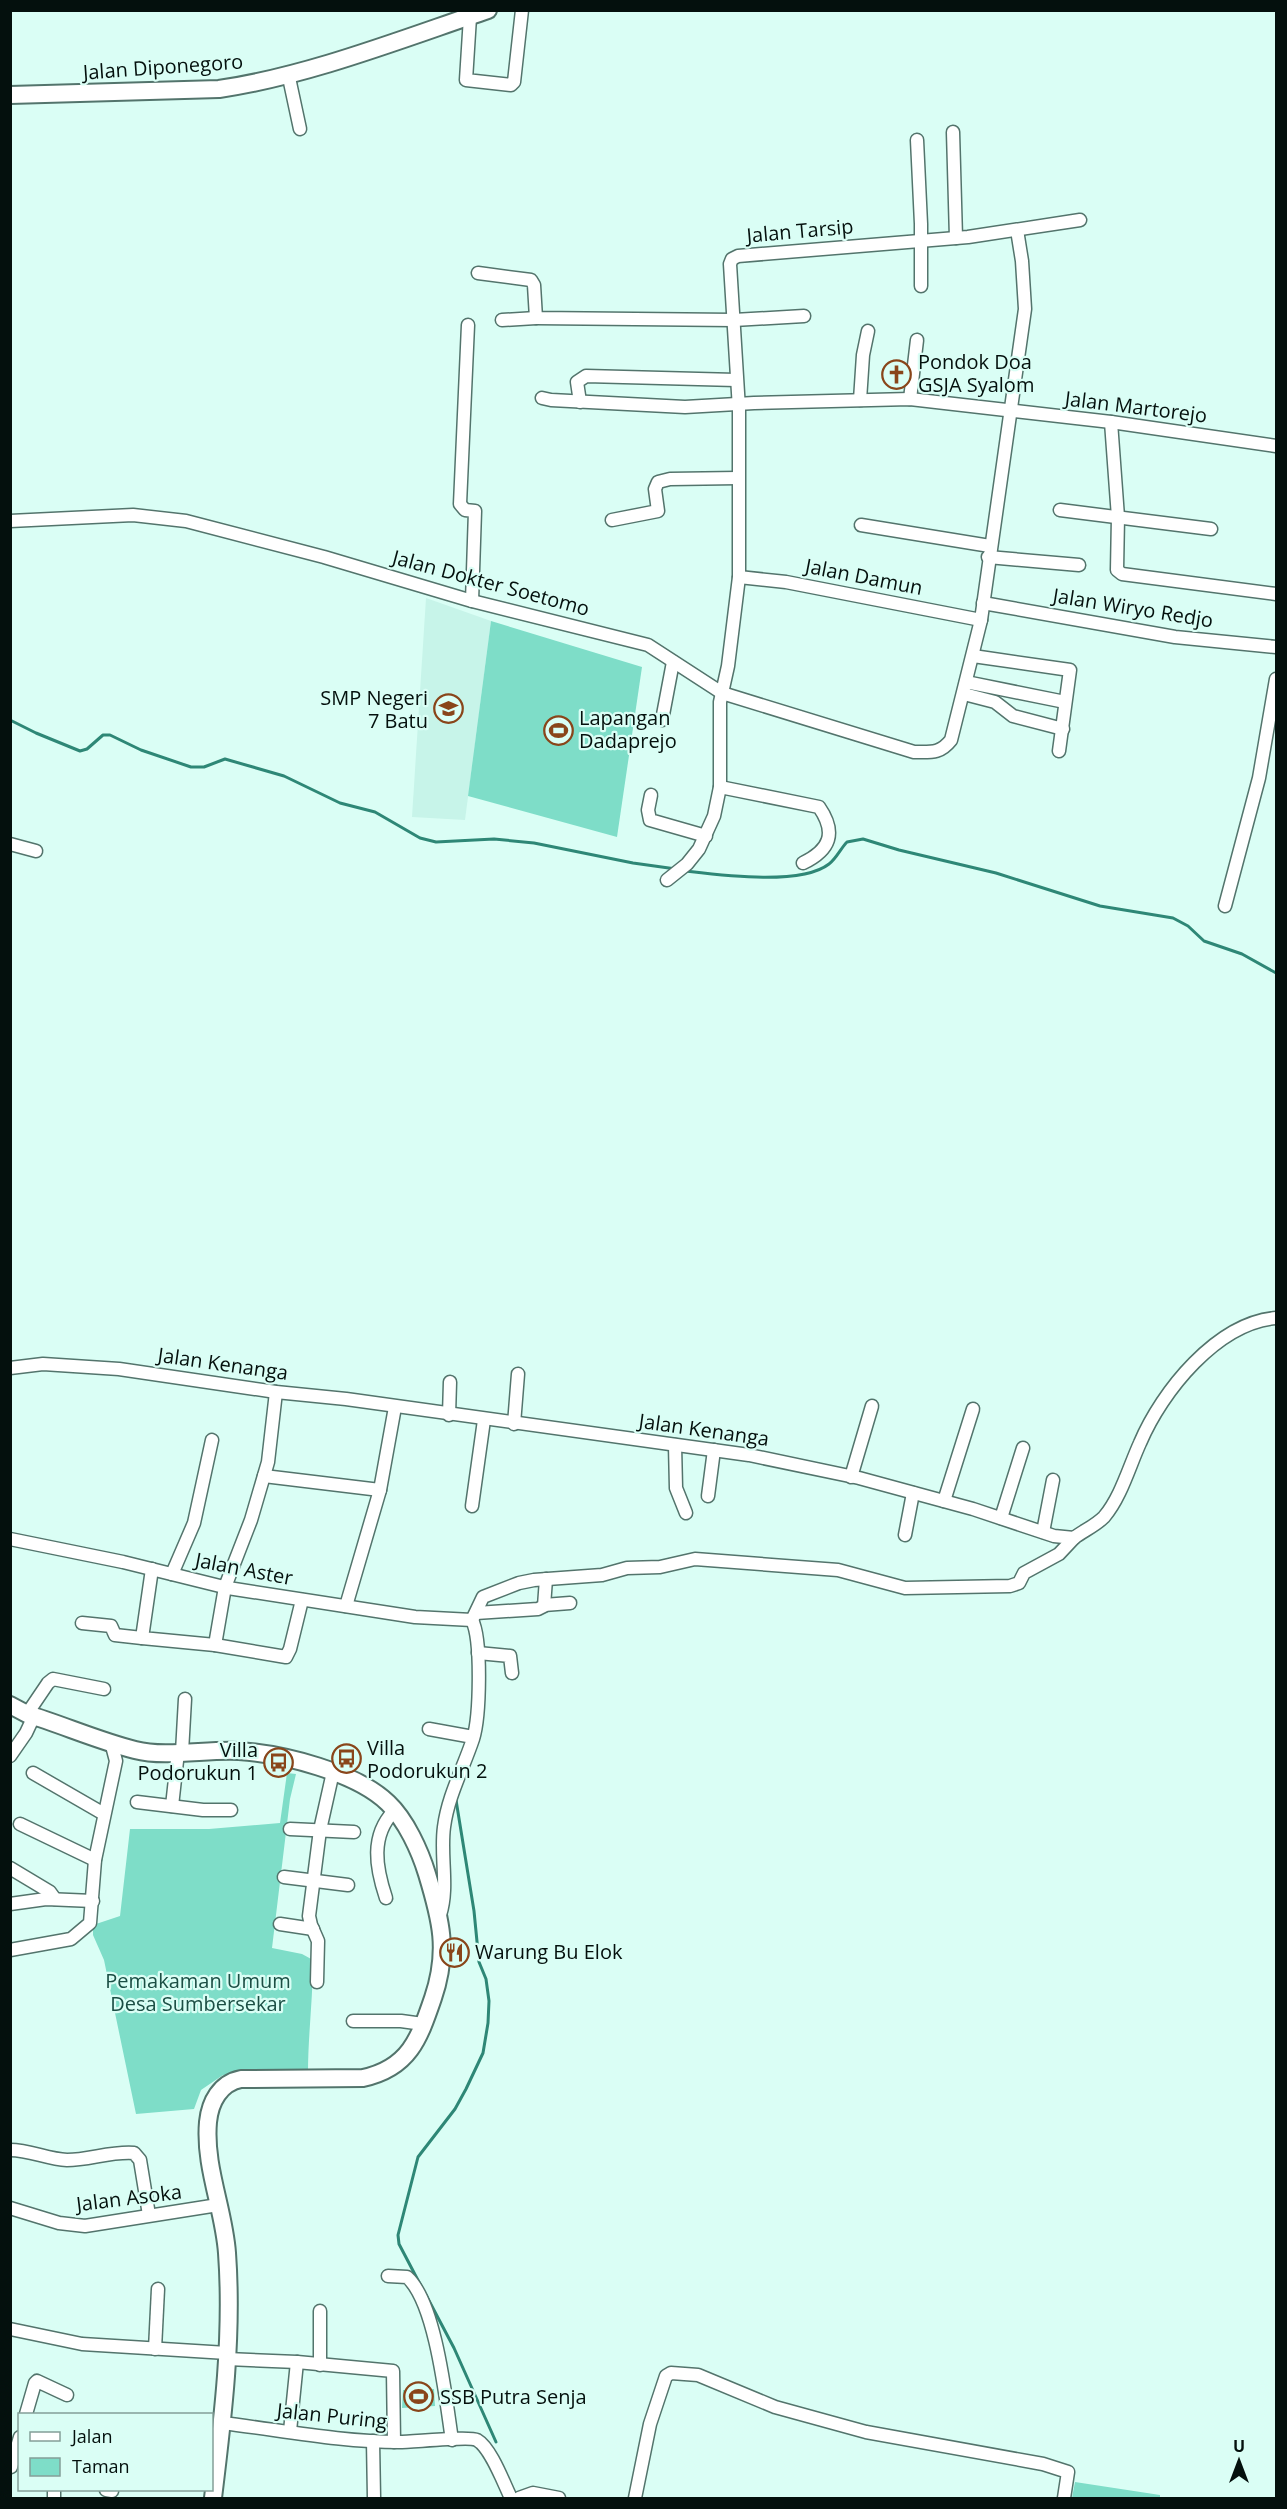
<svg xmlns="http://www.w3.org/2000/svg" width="1287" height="2509" viewBox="0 0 1287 2509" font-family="'Open Sans',sans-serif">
<rect width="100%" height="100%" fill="#dafef5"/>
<path fill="#c7f4e9" d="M426,598L491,621L465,820L412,817Z"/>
<g fill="#7eddc8">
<path d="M491,621L642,667L617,837L468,796Z"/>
<path d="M287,1773L296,1774L290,1799L272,1948L302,1954L313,1960C313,1998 308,2035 308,2073L223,2075L201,2090L194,2109L136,2114L104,1960L93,1935V1925L120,1916L130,1829H209L280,1823Z"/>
<path d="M434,2389L435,2406L402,2408L403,2390Z"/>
<path d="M1075,2482L1160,2495V2498H1072Z"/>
</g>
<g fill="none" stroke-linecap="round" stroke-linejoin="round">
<g stroke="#2e8776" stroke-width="3">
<path d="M10,720L36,733L80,751L87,749L103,735H110L141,750L191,767H204L225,759L284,776L340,803L375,812L420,838L436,842L494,839L534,843L633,863L676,869"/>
<path d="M685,871C719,875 801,886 829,864C836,859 841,848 847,842L863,839L899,850L996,873L1100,906L1173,918L1188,926L1204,941L1242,954L1276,973"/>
<path d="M421,2286L399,2244L398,2235L418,2157L455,2109L466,2089L483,2053L488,2023L489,2001L486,1979L479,1962L474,1911L456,1800"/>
<path d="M426,2295L454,2348L496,2442"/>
</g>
<defs>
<g id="minor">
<path d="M470,17L466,80L511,85L514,82L522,10"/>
<path d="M288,73L300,129"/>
<path d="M953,132L956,238"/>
<path d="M917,140L921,224V286"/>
<path d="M478,273L531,280L534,285L536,318L734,320L804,316"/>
<path d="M502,320L536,318"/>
<path d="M468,325L460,504L465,510L475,511L472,601"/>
<path d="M542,398L551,400L685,407L754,403L910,399L1111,422L1276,446"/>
<path d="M910,399L917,340"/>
<path d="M860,400L863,355L868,331"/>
<path d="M580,402L577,382L586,376L736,380"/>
<path d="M1111,422L1118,517L1117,570L1122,574L1276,594"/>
<path d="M1060,510L1211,529"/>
<path d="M612,520L658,511L655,489L658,482L670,479L738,478"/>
<path d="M10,521L133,515L186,521L324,557L472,601L648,645L722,693L914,752C931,752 940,754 951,740L981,620L1025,309L1022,261L1017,230"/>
<path d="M861,525L990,546"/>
<path d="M988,557L1079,565"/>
<path d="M739,577L786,582L981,620"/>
<path d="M983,603L1175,637L1276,647"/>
<path d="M973,656L1070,670L1059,751"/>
<path d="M966,682L1065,702"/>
<path d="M964,694L995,702L1013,716L1063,729"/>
<path d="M662,720L673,662"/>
<path d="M720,787L819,807C837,833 830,850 803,863"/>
<path d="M651,795L648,810L650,820L706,836"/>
<path d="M10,844L36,851"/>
<path d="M667,880L687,864L699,849L714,816L720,787V702L728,666L739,577V409L730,264L732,259L738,256L968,237L1080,220"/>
<path d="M1225,906L1259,778L1276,679"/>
<path d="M10,1368L43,1364L119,1369L276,1392L346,1399L749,1455L859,1478L973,1509L1054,1536L1074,1538C1083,1531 1095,1526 1104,1517C1121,1497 1129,1467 1140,1443C1162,1391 1217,1323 1276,1318"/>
<path d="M449,1415L450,1382"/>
<path d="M514,1424L518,1374"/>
<path d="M675,1445L676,1488L686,1513"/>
<path d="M264,1476L380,1490"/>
<path d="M851,1477L872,1406"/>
<path d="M708,1496L714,1450"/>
<path d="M944,1501L973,1409"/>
<path d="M472,1506L484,1420"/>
<path d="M1001,1518L1023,1448"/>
<path d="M1043,1532L1053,1480"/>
<path d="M905,1535L913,1493"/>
<path d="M10,1539L123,1562L228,1588L415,1617L472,1620"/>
<path d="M152,1569L142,1638L215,1645L225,1587L251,1520L268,1462L276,1392"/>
<path d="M172,1574L194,1523L212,1440"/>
<path d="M544,1605L570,1603"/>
<path d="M346,1606L380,1490L395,1407"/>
<path d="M476,1613L538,1609L544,1606L546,1579"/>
<path d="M472,1620L483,1597L519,1583L534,1580L602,1575L627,1568L660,1567L695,1559L838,1570L905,1588L1010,1586L1019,1583L1024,1573L1059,1554L1074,1538"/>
<path d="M82,1623L111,1626L115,1635L142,1638"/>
<path d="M215,1645L286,1657L290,1649L302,1600"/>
<path d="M478,1653L510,1656L512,1673"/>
<path d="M27,1714L48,1683L53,1679L104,1689"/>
<path d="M429,1729L473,1737"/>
<path d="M182,1752L185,1699"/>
<path d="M10,1756L26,1733L34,1716"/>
<path d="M33,1773L104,1814"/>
<path d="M137,1802L203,1810H231"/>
<path d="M172,1806L178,1752"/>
<path d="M20,1824L95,1860"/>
<path d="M290,1829L354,1832"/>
<path d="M10,1868L50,1892L55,1899"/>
<path d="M284,1877L348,1885"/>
<path d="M386,1898C376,1868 370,1836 394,1811"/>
<path d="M10,1904L46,1899L93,1901"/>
<path d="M440,1915C449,1887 440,1856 444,1827C448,1796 463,1769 473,1739C480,1717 482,1640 472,1620"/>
<path d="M280,1924L313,1929"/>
<path d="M10,1950L71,1939L90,1923L95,1860L116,1761L111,1742"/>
<path d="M317,1982L318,1941L311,1925L309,1916L320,1830L333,1772"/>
<path d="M353,2021H401L423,2024"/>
<path d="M10,2150C30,2150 47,2159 67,2160C89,2160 112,2151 134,2153L140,2160L149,2215"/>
<path d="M10,2208L59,2223L85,2226L218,2205"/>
<path d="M388,2276L407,2277C436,2303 446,2401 452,2440"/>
<path d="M320,2311V2365"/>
<path d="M10,2329L82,2344L227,2353"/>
<path d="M155,2349L158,2289"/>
<path d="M227,2359L297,2362L393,2371L394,2442"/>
<path d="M26,2414L35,2383L37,2381L67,2395"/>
<path d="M222,2423C281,2430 341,2442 399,2442C413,2442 469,2436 477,2440C491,2448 504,2484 511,2498"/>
<path d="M290,2431L297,2362"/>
<path d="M373,2441L374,2498"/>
<path d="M11,2467L20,2437"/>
<path d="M106,2490L112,2491"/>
<path d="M54,2498V2490"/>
<path d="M519,2498L533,2493L559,2498"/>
<path d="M635,2498L650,2424L666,2376L671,2373L698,2375L775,2407L866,2432L1043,2464L1068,2472L1064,2498"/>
</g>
<g id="major">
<path d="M10,95L219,89C308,76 402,39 488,10"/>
<path d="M10,1705L27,1714C63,1725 99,1741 135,1750C166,1758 207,1749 239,1751C283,1754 356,1772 388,1803C406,1820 420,1851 427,1874C441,1920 449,1951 433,1998C419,2039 409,2068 363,2078L241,2079C220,2083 210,2102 208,2122C204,2167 224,2209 227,2253C233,2335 223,2417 213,2498"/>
</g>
</defs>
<use href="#minor" stroke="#53746c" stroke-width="15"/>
<use href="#major" stroke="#53746c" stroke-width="20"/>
<use href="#minor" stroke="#fff" stroke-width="12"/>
<use href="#major" stroke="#fff" stroke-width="16"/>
</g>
<defs>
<symbol id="church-ring" viewBox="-11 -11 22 22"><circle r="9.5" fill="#dafef5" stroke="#89451a" stroke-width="1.5"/><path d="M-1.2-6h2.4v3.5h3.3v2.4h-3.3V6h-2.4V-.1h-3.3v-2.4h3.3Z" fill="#89451a"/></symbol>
<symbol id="school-ring" viewBox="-11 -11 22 22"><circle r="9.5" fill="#dafef5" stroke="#89451a" stroke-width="1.5"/><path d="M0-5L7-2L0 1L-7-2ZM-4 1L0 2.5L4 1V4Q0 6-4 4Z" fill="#89451a"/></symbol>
<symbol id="stadium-ring" viewBox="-11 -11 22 22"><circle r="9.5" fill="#dafef5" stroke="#89451a" stroke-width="1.5"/><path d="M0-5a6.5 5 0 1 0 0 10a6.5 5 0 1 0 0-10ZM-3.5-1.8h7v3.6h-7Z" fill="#89451a"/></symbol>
<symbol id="bus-ring" viewBox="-11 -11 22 22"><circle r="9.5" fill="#dafef5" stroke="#89451a" stroke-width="1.5"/><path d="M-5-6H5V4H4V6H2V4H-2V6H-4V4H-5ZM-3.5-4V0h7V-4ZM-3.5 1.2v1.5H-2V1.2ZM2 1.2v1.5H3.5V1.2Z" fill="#89451a"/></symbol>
<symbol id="restaurant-ring" viewBox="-11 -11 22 22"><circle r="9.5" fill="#dafef5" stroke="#89451a" stroke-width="1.5"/><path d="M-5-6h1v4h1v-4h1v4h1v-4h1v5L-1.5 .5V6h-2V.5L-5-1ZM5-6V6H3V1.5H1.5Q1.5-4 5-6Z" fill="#89451a"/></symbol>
</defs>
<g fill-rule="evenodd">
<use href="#church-ring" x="880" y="358" width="33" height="33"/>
<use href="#school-ring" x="432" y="692" width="33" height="33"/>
<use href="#stadium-ring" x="542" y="714" width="33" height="33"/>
<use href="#bus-ring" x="330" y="1742" width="33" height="33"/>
<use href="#bus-ring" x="262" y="1746" width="33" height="33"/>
<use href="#restaurant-ring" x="438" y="1936" width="33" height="33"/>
<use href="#stadium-ring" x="402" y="2380" width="33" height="33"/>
</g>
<g text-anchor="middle" stroke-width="4.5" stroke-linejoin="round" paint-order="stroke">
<g font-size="20" fill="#04100d" stroke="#dafef5">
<text transform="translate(163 67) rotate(-4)" y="7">Jalan Diponegoro</text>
<text transform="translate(800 231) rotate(-5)" y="7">Jalan Tarsip</text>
<text transform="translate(1136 407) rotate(7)" y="7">Jalan Martorejo</text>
<text transform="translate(864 577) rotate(11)" y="7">Jalan Damun</text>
<text transform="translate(491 583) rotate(15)" y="7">Jalan Dokter Soetomo</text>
<text transform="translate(1133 608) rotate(9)" y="7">Jalan Wiryo Redjo</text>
<text transform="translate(223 1364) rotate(8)" y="7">Jalan Kenanga</text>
<text transform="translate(704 1430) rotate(8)" y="7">Jalan Kenanga</text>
<text transform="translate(244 1569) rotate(11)" y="7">Jalan Aster</text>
<text transform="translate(129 2198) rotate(-7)" y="7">Jalan Asoka</text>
<text transform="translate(332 2416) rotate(6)" y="7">Jalan Puring</text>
</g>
<g font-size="20" fill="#04100d" stroke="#dafef5" text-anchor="start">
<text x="918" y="369">Pondok Doa<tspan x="918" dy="23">GSJA Syalom</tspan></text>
<text x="428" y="705" text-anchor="end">SMP Negeri<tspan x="428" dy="23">7 Batu</tspan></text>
<text x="579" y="725">Lapangan<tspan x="579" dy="23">Dadaprejo</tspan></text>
<text x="367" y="1755">Villa<tspan x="367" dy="23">Podorukun 2</tspan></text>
<text x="258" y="1757" text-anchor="end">Villa<tspan x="258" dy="23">Podorukun 1</tspan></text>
<text x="475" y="1959">Warung Bu Elok</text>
<text x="440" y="2404">SSB Putra Senja</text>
</g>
<g font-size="20" fill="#1b4e44" stroke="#dafef5">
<text x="198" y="1988">Pemakaman Umum<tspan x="198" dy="23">Desa Sumbersekar</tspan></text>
</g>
</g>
<rect width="1287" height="2509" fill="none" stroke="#04100d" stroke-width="24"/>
<rect x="18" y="2413" width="195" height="78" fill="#dafef5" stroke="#849f98" stroke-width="1.5"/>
<rect x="30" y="2432" width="30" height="9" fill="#ffffff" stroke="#849f98" stroke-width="1.5"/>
<text x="72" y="2443" font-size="18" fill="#04100d">Jalan</text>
<rect x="30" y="2458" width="30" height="18" fill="#7eddc8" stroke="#849f98" stroke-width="1.5"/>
<text x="72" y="2473" font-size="18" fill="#04100d">Taman</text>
<g transform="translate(1239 2461)" stroke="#dafef5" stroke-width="4.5" paint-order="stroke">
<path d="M0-4.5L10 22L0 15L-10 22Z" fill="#04100d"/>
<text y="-9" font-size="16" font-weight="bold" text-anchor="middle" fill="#04100d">U</text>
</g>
</svg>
